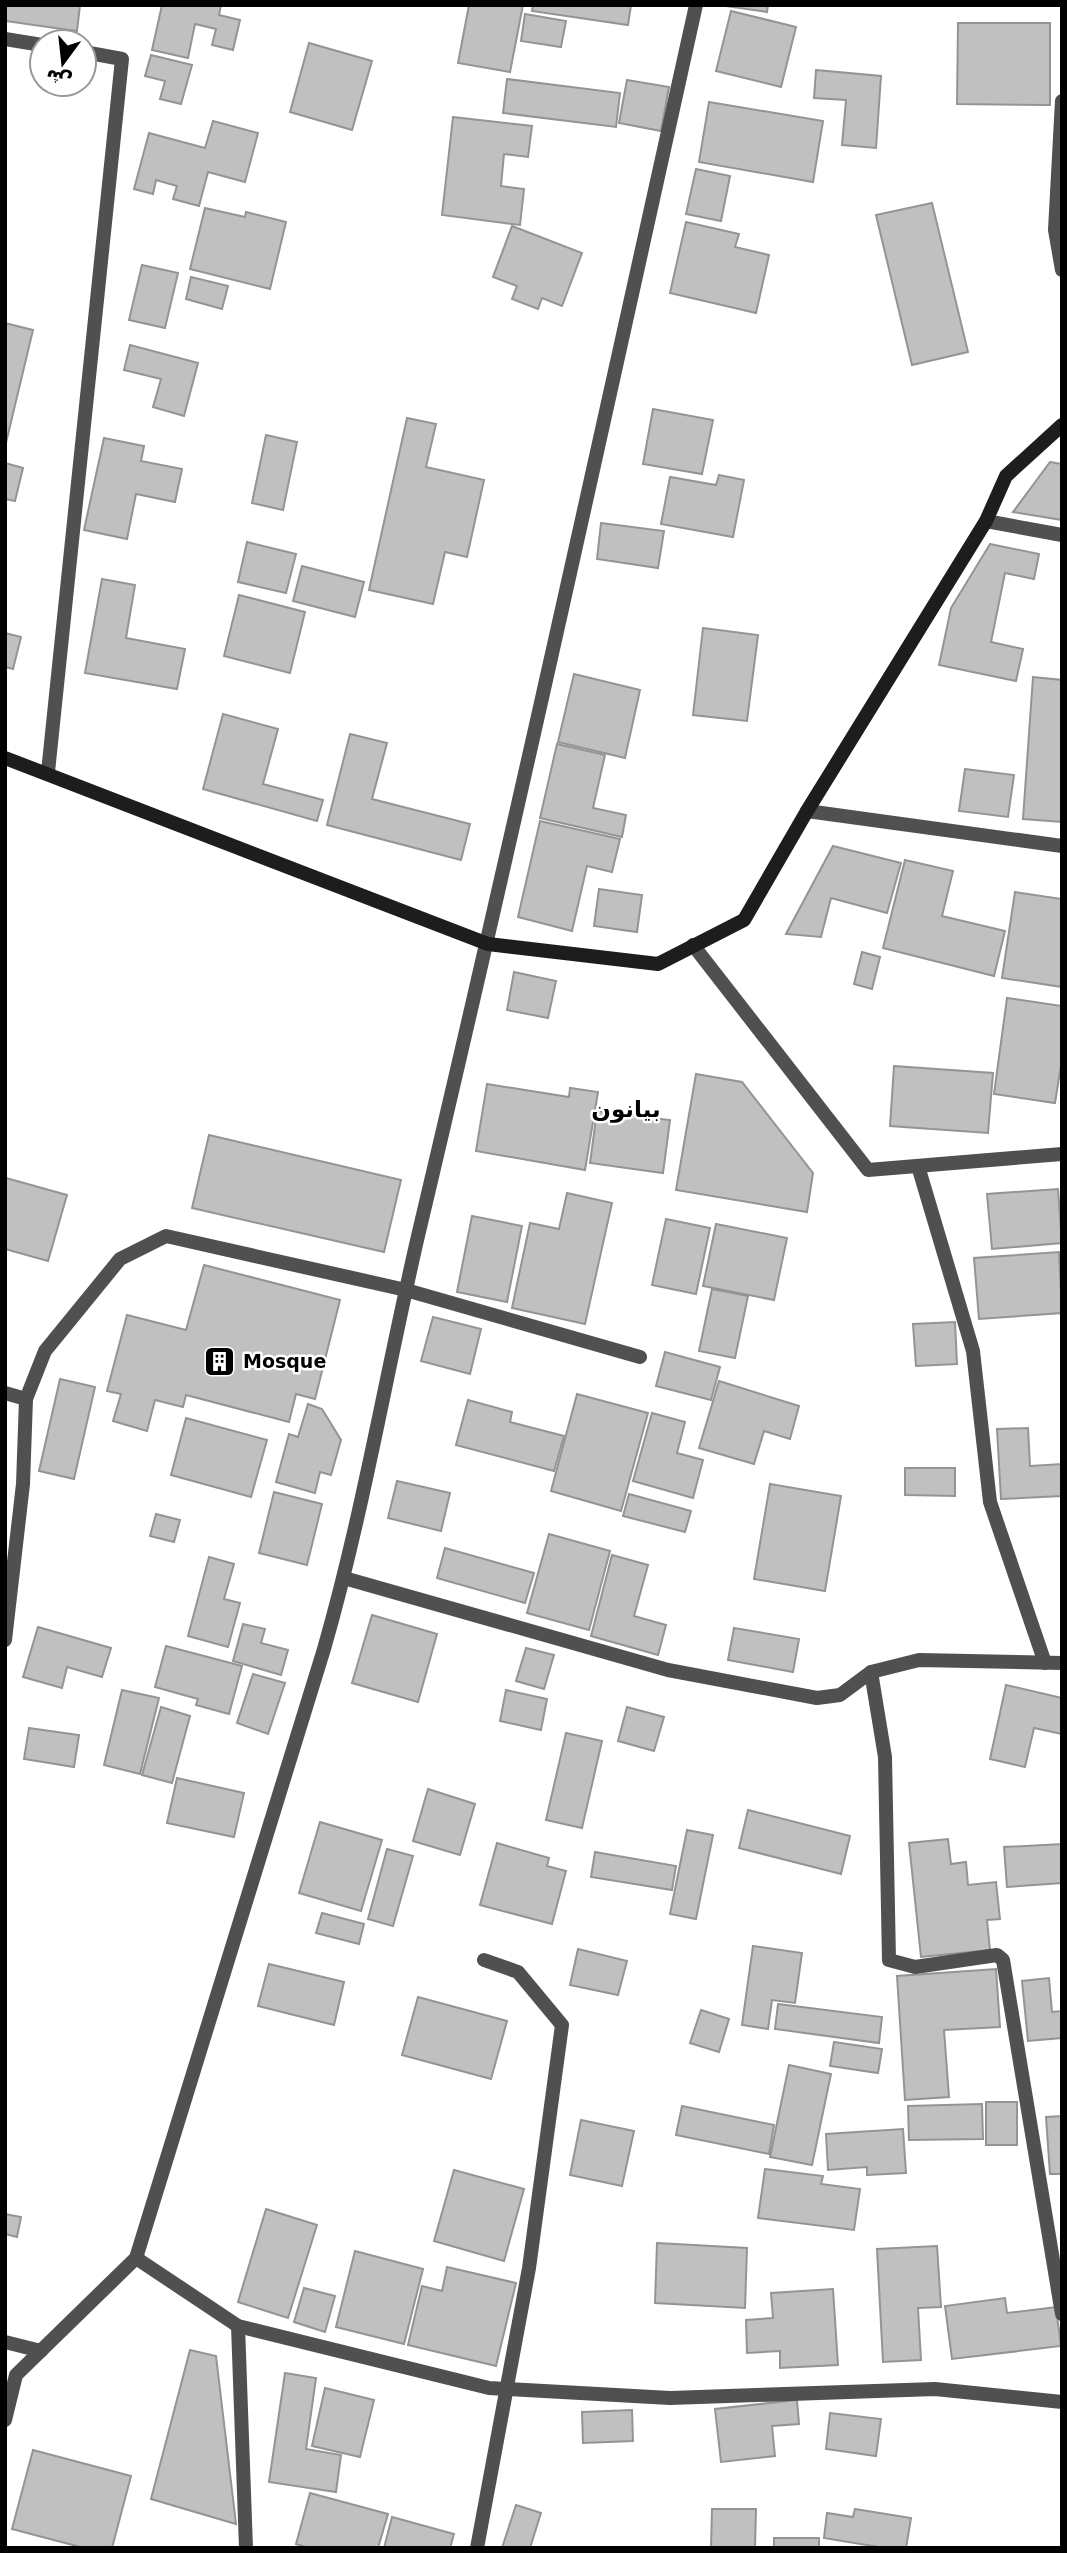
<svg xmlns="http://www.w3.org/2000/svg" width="1067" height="2553" viewBox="0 0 1067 2553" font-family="'DejaVu Sans',Vazirmatn,sans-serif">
<rect width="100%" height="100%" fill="#fff"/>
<g fill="#c0c0c0" stroke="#949494" stroke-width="2">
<path d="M5,5H80L77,31L5,21Z"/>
<path d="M162,5H221L219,15L240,20L233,50L212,45L216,29L195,24L188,58L152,50Z"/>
<path d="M469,5H523L510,72L458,63Z"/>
<path d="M533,5H631L628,25L532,11Z"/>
<path d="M719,5H768L767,12Z"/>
<path d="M731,11L796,27L781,87L716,71Z"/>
<path d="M525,14L566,21L561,47L521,41Z"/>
<path d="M958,23H1050V105L957,104Z"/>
<path d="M309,43L372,61L352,130L290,112Z"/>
<path d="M151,55L192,65L181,104L160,99L165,81L145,76Z"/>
<path d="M816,70L881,76L876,148L842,145L846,100L814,98Z"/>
<path d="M507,79L620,93L616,127L503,113Z"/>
<path d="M627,80L669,87L661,131L619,123Z"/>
<path d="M709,102L823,121L813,182L699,162Z"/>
<path d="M453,117L532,126L528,157L504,154L501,186L524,189L520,225L442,215Z"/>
<path d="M213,121L258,133L245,182L208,172L199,206L173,199L177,186L156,180L153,194L134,189L149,133L205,148Z"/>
<path d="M696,169L730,176L721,221L686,214Z"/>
<path d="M932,203L968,352L912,365L876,215Z"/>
<path d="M205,208L245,217L246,212L286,222L270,289L190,269Z"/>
<path d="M686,222L739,234L735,247L769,255L756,313L670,293Z"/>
<path d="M512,226L582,253L562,306L542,298L538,309L512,299L517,286L493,277Z"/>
<path d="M142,265L178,273L165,328L129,320Z"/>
<path d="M191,277L228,286L222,309L186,299Z"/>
<path d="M5,323L33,330L5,447Z"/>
<path d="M130,345L198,363L184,416L153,407L161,379L124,370Z"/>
<path d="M653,409L713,420L702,474L643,464Z"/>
<path d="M407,418L436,424L426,467L484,480L467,557L445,552L433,604L369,590Z"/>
<path d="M266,435L297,442L283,510L252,503Z"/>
<path d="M104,438L144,446L141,461L182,469L175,502L136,494L127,539L84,530Z"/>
<path d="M1050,462L1062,464V520L1013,512Z"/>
<path d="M5,463L23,468L15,501L5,499Z"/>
<path d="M719,475L744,480L733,537L661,524L670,477L716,485Z"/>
<path d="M601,523L664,531L658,568L597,559Z"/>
<path d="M247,542L296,554L286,593L238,582Z"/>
<path d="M990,544L1039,554L1034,579L1005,573L991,642L1023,649L1016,681L939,665L951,608Z"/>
<path d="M302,566L364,582L355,617L293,601Z"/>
<path d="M102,579L135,585L126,638L185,649L177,689L85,673Z"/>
<path d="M239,595L305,612L290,673L224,656Z"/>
<path d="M703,628L758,635L747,721L693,715Z"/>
<path d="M5,633L21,637L13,669L5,667Z"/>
<path d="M574,674L640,690L625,758L558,742Z"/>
<path d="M1033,677L1062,680V822L1023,819Z"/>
<path d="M223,714L278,729L263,784L323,800L317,821L203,789Z"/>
<path d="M350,734L387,743L372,799L470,824L461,860L327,825Z"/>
<path d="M557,744L605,755L593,808L626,815L622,837L540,818Z"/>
<path d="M965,769L1014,775L1008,817L959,811Z"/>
<path d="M540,821L620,839L612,872L587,866L572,931L518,917Z"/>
<path d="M833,846L901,863L887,913L831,898L821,937L786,934Z"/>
<path d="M905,860L953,871L942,916L1005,931L994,976L883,948Z"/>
<path d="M599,889L642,895L637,932L594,926Z"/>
<path d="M1015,892L1062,899V987L1002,978Z"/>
<path d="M862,952L880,957L872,989L854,984Z"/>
<path d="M514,972L556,981L548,1018L507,1010Z"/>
<path d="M1007,998L1062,1006V1059L1055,1103L994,1094Z"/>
<path d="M894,1066L993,1073L988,1133L890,1126Z"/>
<path d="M696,1074L742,1082L813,1173L807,1212L676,1190Z"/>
<path d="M487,1084L569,1097L570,1088L598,1092L585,1170L476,1151Z"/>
<path d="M597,1111L670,1120L663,1173L590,1163Z"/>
<path d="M209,1135L401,1180L384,1252L192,1208Z"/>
<path d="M6,1178L67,1195L48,1261L5,1249Z"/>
<path d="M1058,1189L1062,1243L992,1249L987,1194Z"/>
<path d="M567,1193L612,1203L585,1324L512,1308L530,1223L559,1229Z"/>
<path d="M472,1216L522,1226L507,1302L457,1292Z"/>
<path d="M666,1219L710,1228L696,1294L652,1285Z"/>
<path d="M716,1224L787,1238L774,1300L703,1286Z"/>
<path d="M1059,1252L1062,1313L979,1319L974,1258Z"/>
<path d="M204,1265L340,1300L315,1399L296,1394L289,1422L186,1395L183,1407L155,1400L147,1431L113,1421L121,1394L107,1391L127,1315L186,1330Z"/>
<path d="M712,1289L748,1296L735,1358L699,1351Z"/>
<path d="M433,1317L481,1329L470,1374L421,1361Z"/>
<path d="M955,1322L957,1364L916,1366L913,1324Z"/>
<path d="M665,1352L720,1367L711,1400L656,1386Z"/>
<path d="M60,1379L95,1387L74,1479L39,1471Z"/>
<path d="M719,1381L799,1406L790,1439L764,1431L754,1464L699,1448Z"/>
<path d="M577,1394L648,1413L621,1511L551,1491Z"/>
<path d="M468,1400L512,1412L510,1422L564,1436L554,1471L456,1445Z"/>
<path d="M308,1404L322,1409L341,1440L331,1475L320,1472L315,1493L276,1482L289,1434L298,1437Z"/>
<path d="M652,1413L685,1422L677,1453L703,1460L693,1498L633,1481Z"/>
<path d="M186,1418L267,1440L251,1497L171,1475Z"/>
<path d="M1028,1428L1030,1466L1062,1464V1496L1001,1499L997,1429Z"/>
<path d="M905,1468H955V1496L905,1495Z"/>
<path d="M397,1481L450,1493L441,1531L388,1518Z"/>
<path d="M770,1484L841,1496L825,1591L754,1579Z"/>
<path d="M274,1492L322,1504L307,1565L259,1553Z"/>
<path d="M629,1494L691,1511L685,1532L623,1516Z"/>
<path d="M156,1514L180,1520L174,1542L150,1536Z"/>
<path d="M549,1534L610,1551L589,1630L527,1613Z"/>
<path d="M445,1548L534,1573L525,1603L437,1578Z"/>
<path d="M612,1555L648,1565L634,1616L666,1625L658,1655L591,1636Z"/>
<path d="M209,1557L234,1564L224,1599L240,1603L228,1647L188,1636Z"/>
<path d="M372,1615L437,1634L418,1702L352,1683Z"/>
<path d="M243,1624L265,1629L261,1643L288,1650L281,1675L233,1661Z"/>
<path d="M38,1627L111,1648L102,1677L67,1667L62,1688L23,1677Z"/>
<path d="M734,1628L799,1639L793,1672L728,1660Z"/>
<path d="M166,1646L242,1666L229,1714L196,1705L198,1699L155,1687Z"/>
<path d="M526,1648L554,1655L544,1689L516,1681Z"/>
<path d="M253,1674L285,1683L268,1734L237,1723Z"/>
<path d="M1006,1685L1062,1698V1734L1034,1728L1025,1767L990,1759Z"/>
<path d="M122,1690L159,1698L140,1774L104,1765Z"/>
<path d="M506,1690L547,1699L541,1730L500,1721Z"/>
<path d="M161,1707L190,1716L172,1783L142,1775Z"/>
<path d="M627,1707L664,1717L654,1751L618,1741Z"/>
<path d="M29,1728L79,1735L74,1767L24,1759Z"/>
<path d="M566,1733L602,1741L582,1828L546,1820Z"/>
<path d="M177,1778L244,1793L234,1837L167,1823Z"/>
<path d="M428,1789L475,1804L460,1855L413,1841Z"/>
<path d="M748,1810L850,1836L841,1874L739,1848Z"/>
<path d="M320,1822L382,1840L361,1911L299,1893Z"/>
<path d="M687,1830L713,1835L696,1919L670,1914Z"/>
<path d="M948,1839L951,1864L966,1862L968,1885L996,1882L1000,1919L987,1920L990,1950L921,1957L909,1843Z"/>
<path d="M497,1843L549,1858L547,1866L566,1871L552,1924L480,1905Z"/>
<path d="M1062,1844V1883L1007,1887L1004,1847Z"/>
<path d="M387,1849L413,1856L393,1926L368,1919Z"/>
<path d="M595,1852L676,1866L672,1890L591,1877Z"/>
<path d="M322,1913L364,1924L359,1944L316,1933Z"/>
<path d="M753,1946L802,1953L795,2003L772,2000L768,2029L742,2025Z"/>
<path d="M578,1949L627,1961L618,1995L570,1985Z"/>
<path d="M269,1964L344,1982L334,2025L258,2006Z"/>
<path d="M996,1969L1000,2027L944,2030L949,2097L905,2100L897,1976Z"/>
<path d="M1049,1978L1052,2012L1062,2011V2038L1028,2041L1022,1981Z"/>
<path d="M418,1997L507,2021L491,2079L402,2055Z"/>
<path d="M778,2004L882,2017L879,2043L775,2029Z"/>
<path d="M701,2010L729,2019L719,2052L690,2043Z"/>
<path d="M834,2042L882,2049L878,2073L830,2066Z"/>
<path d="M789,2065L831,2074L812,2165L770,2157Z"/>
<rect x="986" y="2102" width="31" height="43"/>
<path d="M982,2104L983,2139L909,2140L908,2106Z"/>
<path d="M682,2106L774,2125L769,2154L676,2135Z"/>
<path d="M1062,2116V2174H1050L1046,2117Z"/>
<path d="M581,2120L634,2131L622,2186L570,2175Z"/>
<path d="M903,2129L906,2173L867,2175V2167L828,2170L826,2134Z"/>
<path d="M765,2169L823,2176L821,2184L860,2189L854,2230L758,2218Z"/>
<path d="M454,2170L524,2189L504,2261L434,2241Z"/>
<path d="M266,2209L317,2225L288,2318L238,2302Z"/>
<path d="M5,2214L21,2217L17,2237L5,2234Z"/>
<path d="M657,2243L747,2248L745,2308L655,2303Z"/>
<path d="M937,2246L941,2307L918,2308L921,2360L883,2362L877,2249Z"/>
<path d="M355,2251L423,2269L404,2344L336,2327Z"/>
<path d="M447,2267L516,2283L496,2366L408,2345L422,2286L442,2291Z"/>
<path d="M304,2288L335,2296L325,2332L294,2322Z"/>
<path d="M833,2289L838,2365L780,2368V2351L747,2353L746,2320L773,2318L771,2293Z"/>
<path d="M1005,2298L1007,2313L1056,2307L1061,2346L952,2359L945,2306Z"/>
<path d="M190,2350L216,2356L236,2524L151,2499Z"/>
<path d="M285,2373L316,2378L306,2449L341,2455L336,2492L269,2482Z"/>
<path d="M325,2388L374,2400L360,2457L312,2446Z"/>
<path d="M797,2400L799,2424L772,2426L775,2456L721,2462L715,2409Z"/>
<path d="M632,2410L633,2441L583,2443L582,2412Z"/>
<path d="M830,2413L881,2419L876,2456L826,2449Z"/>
<path d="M33,2450L131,2476L112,2548H84L12,2529Z"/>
<path d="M310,2493L388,2514L378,2548H309L296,2544Z"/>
<path d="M516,2505L541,2513L530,2548H502Z"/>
<path d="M712,2509H756L755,2548H711Z"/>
<path d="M855,2509L911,2518L906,2548H885L824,2538L827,2513L853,2517Z"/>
<path d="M392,2517L454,2534L450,2548H384Z"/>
<rect x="774" y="2538" width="45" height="10"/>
</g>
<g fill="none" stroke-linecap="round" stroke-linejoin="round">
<g stroke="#505050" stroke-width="14">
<path d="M5,39L42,45"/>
<path d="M1062,101L1055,230L1062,270"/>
<path d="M986,521L1062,535"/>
<path d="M48,772L122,59L84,52"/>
<path d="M807,811L1062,846"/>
<path d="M693,945L868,1170L1062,1154"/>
<path d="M918,1166L973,1351L990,1502L1045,1663"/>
<path d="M5,1393L26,1399"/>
<path d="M344,1578L668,1670L817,1698L840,1695L871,1672L919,1660L1062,1663"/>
<path d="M5,1640L23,1484L26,1399L45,1351L120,1259L166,1236L406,1290L640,1357"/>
<path d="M871,1672L885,1757L889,1960L915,1967L997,1955L1003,1960L1062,2314"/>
<path d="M136,2258L238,2326L489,2388L670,2398L935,2389L1062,2402"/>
<path d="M238,2326L246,2548"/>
<path d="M5,2342L41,2351"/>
<path d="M5,2420L16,2375L136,2258L324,1649C363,1513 386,1374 418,1236C515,827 605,416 696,5"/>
<path d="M477,2548L529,2268L562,2025L518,1972L484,1960"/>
</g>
<path stroke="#1d1d1d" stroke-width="14" d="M5,758L488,944L658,964L744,920L807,811L986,521L1006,476L1062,425"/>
</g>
<defs>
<symbol id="building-square" viewBox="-11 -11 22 22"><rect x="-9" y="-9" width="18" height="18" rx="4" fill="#000" stroke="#fff"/><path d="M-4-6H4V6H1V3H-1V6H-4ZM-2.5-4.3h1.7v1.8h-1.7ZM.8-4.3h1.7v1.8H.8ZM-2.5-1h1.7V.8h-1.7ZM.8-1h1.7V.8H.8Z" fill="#fff"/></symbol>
</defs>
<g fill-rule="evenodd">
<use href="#building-square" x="202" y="1344" width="35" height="35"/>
</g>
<g text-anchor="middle" stroke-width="5" stroke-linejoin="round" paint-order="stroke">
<g font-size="19" font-weight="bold" fill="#000" stroke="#fff" text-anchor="start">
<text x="243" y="1368">Mosque</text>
</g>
<g font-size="23" font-weight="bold" fill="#000" stroke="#fff">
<text x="626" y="1117">بيانون</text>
</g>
</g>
<rect width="1067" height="2553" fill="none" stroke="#000000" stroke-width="14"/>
<g transform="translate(63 63) rotate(195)"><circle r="33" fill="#ffffff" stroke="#999999" stroke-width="2"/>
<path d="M0-5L12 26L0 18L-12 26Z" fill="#000000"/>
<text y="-10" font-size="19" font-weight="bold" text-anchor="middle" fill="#000000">ش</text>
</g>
</svg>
